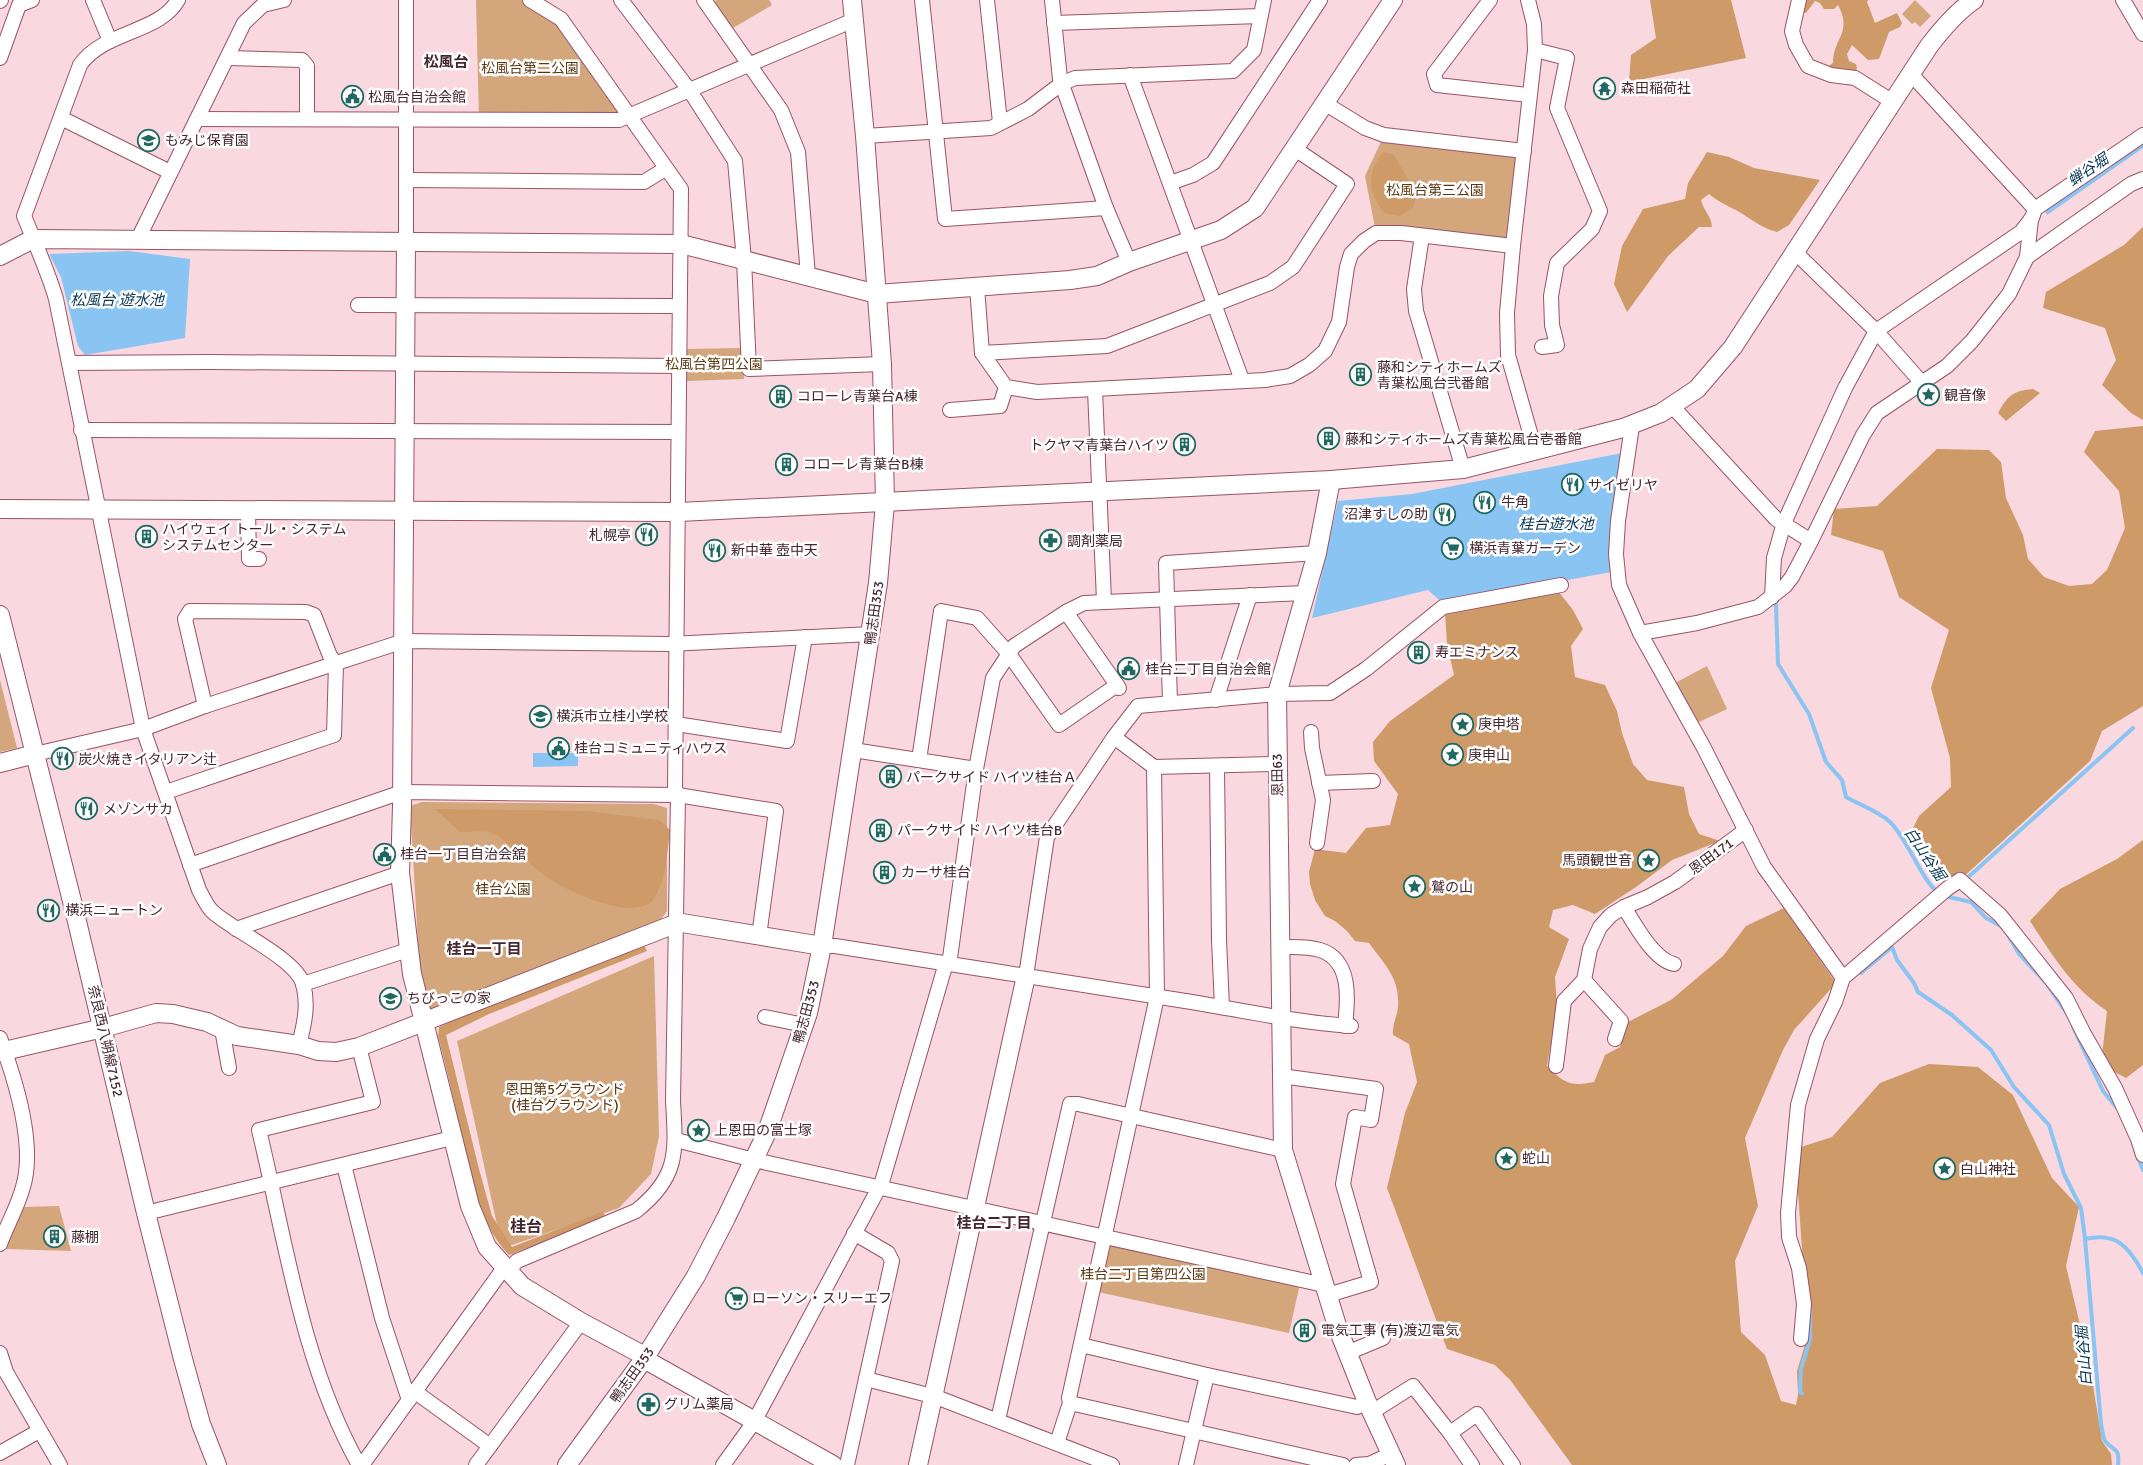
<svg xmlns="http://www.w3.org/2000/svg" width="2143" height="1465" viewBox="0 0 2143 1465" font-family="Signika,'Noto Sans JP',sans-serif">
<rect width="100%" height="100%" fill="#f9d8df"/>
<g fill="#d3a67c">
<path d="M476,0H530L561,19L629,116L479,119Z"/>
<path d="M717,0H769L772,5L733,28L714,2Z"/>
<path d="M1915,0L1931,16L1920,27L1915,22L1912,24L1902,14Z"/>
<path d="M1384,135L1524,151L1511,242L1376,233L1365,176Z"/>
<path d="M742,348L744,379L686,381V349Z"/>
<path d="M1707,666L1727,709L1697,723L1675,683Z"/>
<path d="M0,680L17,748L0,752Z"/>
<path d="M422,802L654,804L667,808V911L657,925L429,1010L419,960L410,806Z"/>
<path d="M654,956L659,1136L651,1174L619,1208L509,1246L499,1234L457,1041Z"/>
<path d="M59,1206L71,1251L6,1249L12,1232L24,1207Z"/>
<path d="M1104,1237L1301,1279L1289,1333L1093,1291Z"/>
</g>
<g fill="#ce9a68">
<path d="M1650,0H1731L1746,58L1629,82L1631,55L1656,38Z"/>
<path d="M1803,0H1868L1867,2L1875,23L1897,13L1902,23L1900,27L1889,32L1879,59L1868,60L1852,45L1847,54L1849,61L1856,64L1857,68L1855,75L1826,68L1833,63C1833,38 1853,33 1838,5L1834,9H1824L1820,3L1815,1L1806,13L1801,12Z"/>
<path d="M1383,152L1394,155L1410,183L1418,191L1413,208L1400,216L1384,213C1368,191 1366,175 1383,152Z"/>
<path d="M1707,152L1729,157L1754,168L1820,180L1789,225L1777,232C1761,228 1750,218 1736,210C1726,205 1717,201 1709,194L1701,200C1703,210 1712,217 1712,227H1699L1668,256L1627,312L1614,284L1622,246L1643,209L1685,199L1688,183Z"/>
<path d="M2143,227V420L2131,413L2102,385L2116,360L2105,328L2043,308L2046,292L2124,245Z"/>
<path d="M2033,389L2040,393L2006,421L1998,413C2008,395 2013,391 2033,389Z"/>
<path d="M2143,426V706L2102,731L2090,761L1960,880L1948,888L1912,830L1919,816L1951,787L1950,758L1931,688L1949,630L1899,597L1883,551L1831,535L1834,509L1877,506L1937,449L1989,450L2001,462L2006,498L2023,535L2028,559L2044,577L2069,586L2092,584L2107,570L2125,528L2119,491L2084,452L2095,431Z"/>
<path d="M1558,591L1573,610L1583,629L1571,646L1575,677L1605,685L1617,711L1622,733L1633,764L1647,780L1684,787L1689,814L1699,834L1720,841L1672,860L1636,887L1595,914L1573,905L1553,910L1549,927L1569,939L1555,977L1557,1008L1547,1066C1564,1083 1570,1087 1594,1082L1605,1055L1620,1047L1626,1023L1671,1000L1723,956L1746,926L1784,908L1836,983L1794,1030L1783,1050L1745,1138L1758,1206L1735,1261L1741,1332L1765,1355L1781,1401L1796,1405L1798,1395L1797,1371L1808,1335L1795,1149L1832,1137L1880,1083L1929,1064L1978,1067L2013,1095L2052,1178L2079,1207L2066,1266L2090,1367L2102,1441L2111,1454L2112,1465H1572L1511,1381L1495,1365L1447,1349L1387,1188L1405,1113L1417,1082L1409,1044L1393,1035C1392,1025 1397,1017 1398,1007C1400,978 1385,965 1369,943L1355,941L1347,931L1335,921L1325,916L1315,900L1310,884L1309,872L1315,849L1346,853L1366,828L1390,825L1398,794L1374,761L1373,742L1390,721L1454,675L1447,644L1445,612Z"/>
<path d="M435,809L587,811L659,820L670,830C667,852 667,877 655,897C638,926 564,890 544,875C530,865 508,841 494,834C486,830 469,832 460,832Z"/>
<path d="M2143,840V1065L2126,1078L2101,1065L2107,1011C2072,988 2052,955 2030,921L2060,889L2117,859Z"/>
<path d="M644,945L647,951L489,1014L446,1035L479,1169L492,1216L512,1247L602,1212L607,1217L509,1255C475,1220 467,1160 457,1114C451,1088 445,1062 438,1036L439,1027L473,1011L522,991L559,979L587,966Z"/>
</g>
<g fill="#8ac4f3">
<path d="M2143,144V148L2047,215L2045,210Z"/>
<path d="M129,251L190,259L185,338L85,355L78,346L61,277L49,254Z"/>
<path d="M1622,453L1612,572L1511,590L1439,600L1428,590L1312,618L1338,501L1412,494Z"/>
<path d="M533,753H578V766L533,767Z"/>
</g>
<g fill="none" stroke-linecap="round" stroke-linejoin="round">
<g stroke="#8ac4f3" stroke-width="4">
<path d="M1776,605L1778,664L1809,714L1826,762L1842,780L1846,797C1860,805 1878,811 1890,822C1908,839 1922,882 1939,893"/>
<path d="M1964,881L2133,728"/>
<path d="M1945,896L1971,902L1986,918L2003,927"/>
<path d="M2008,935L2019,954L2047,984L2067,1014"/>
<path d="M1861,973L1892,947L1897,960L1914,983L1918,992L1952,1015L1991,1050L2014,1087L2049,1125L2064,1174L2081,1208L2085,1239C2117,1232 2129,1247 2143,1273"/>
<path d="M2073,1027L2103,1091L2117,1108"/>
<path d="M2138,1158L2143,1170"/>
<path d="M2085,1239L2101,1424C2102,1429 2103,1437 2105,1441C2114,1452 2120,1447 2118,1465"/>
<path d="M1802,1393L1800,1392L1801,1369L1810,1339V1308"/>
</g>
<defs>
<g id="minor">
<path d="M93,0L110,41"/>
<path d="M178,0C160,33 103,31 80,65L24,216C35,243 48,271 56,299L143,729L199,890C203,897 207,907 213,912C234,931 296,959 303,984C309,1005 304,1025 299,1045"/>
<path d="M621,0L690,91L735,161L744,260L749,369L882,364"/>
<path d="M704,0L781,110L798,152L808,276"/>
<path d="M922,0L945,219L1106,208"/>
<path d="M987,0L1000,122"/>
<path d="M1052,0L1060,79L1106,208L1129,262"/>
<path d="M1490,0L1434,74L1437,85L1529,95"/>
<path d="M1528,0L1534,24L1535,50L1513,246L1507,313L1508,355L1535,450"/>
<path d="M1799,0L1792,31L1796,45L1808,66L1831,75L1855,78L1893,102"/>
<path d="M2123,0L2143,34"/>
<path d="M0,1L1,0"/>
<path d="M1054,23L1260,16"/>
<path d="M1535,50L1567,58L1557,108L1600,211L1592,229L1557,263L1551,296L1552,325L1557,345L1542,347"/>
<path d="M0,58L19,5L32,0"/>
<path d="M228,58L302,60L307,66V119"/>
<path d="M1911,74L2035,209"/>
<path d="M1130,75L1242,380"/>
<path d="M1326,104L1365,128L1384,135L1524,151"/>
<path d="M61,118L170,172"/>
<path d="M197,119L619,120L854,20"/>
<path d="M865,136L991,128L1028,109L1061,84L1075,78L1233,71L1254,50L1264,0"/>
<path d="M406,180L644,182L665,169"/>
<path d="M1170,183L1193,175L1213,163L1320,0"/>
<path d="M1422,236L1414,289L1416,311L1463,469"/>
<path d="M138,239L244,23L263,5L284,0"/>
<path d="M406,242V0"/>
<path d="M1795,252L1876,331L1922,383"/>
<path d="M2027,257L2131,184L2143,179"/>
<path d="M977,287L982,353L1006,387L1037,392L1265,380L1290,376L1309,365L1325,351L1339,322L1347,267L1351,254L1364,241L1376,233H1401L1513,246"/>
<path d="M358,305L679,306"/>
<path d="M982,353L1107,346L1270,283L1293,267L1347,184L1295,149"/>
<path d="M69,363L211,362L680,366"/>
<path d="M1095,390L1104,601"/>
<path d="M1673,407L1776,519L1811,541"/>
<path d="M950,410L1000,406L1006,387"/>
<path d="M1632,426L1618,521L1616,554L1619,585L1640,633L1704,748L1764,867L1843,978"/>
<path d="M81,430L678,432"/>
<path d="M248,510L249,559H259"/>
<path d="M1772,597L1774,558L1784,523L1845,388L1876,331L2021,232L2032,218L2035,209L2143,135"/>
<path d="M1066,612L1119,688"/>
<path d="M1640,633L1697,623L1758,607L1785,586L1792,577L1811,541L1863,435L1877,413L1947,366L1972,341L2009,294L2027,257L2031,219"/>
<path d="M1216,700L1250,595"/>
<path d="M1170,703L1166,563L1317,553"/>
<path d="M676,724L787,741L805,637"/>
<path d="M1311,732L1312,748L1323,800L1317,843"/>
<path d="M1114,737L1154,767L1277,764"/>
<path d="M853,750L976,769"/>
<path d="M35,754L143,729L205,706L404,641L670,644L871,634"/>
<path d="M919,760L941,611L977,618L1009,654L1059,725L1117,685"/>
<path d="M1217,766L1219,940L1222,1007"/>
<path d="M1319,783L1373,781"/>
<path d="M166,792L334,735L336,663L330,656L314,615L306,612L190,611L185,619L205,706"/>
<path d="M190,865L402,792L678,795L776,811L759,936"/>
<path d="M1624,907C1635,925 1654,960 1674,964"/>
<path d="M236,929L400,873"/>
<path d="M822,946H835C950,964 1064,982 1179,1000C1236,1009 1293,1022 1351,1026"/>
<path d="M1280,947C1293,947 1308,946 1320,950C1352,960 1348,1000 1345,1026"/>
<path d="M1026,976L1047,837L1114,737L1138,706L1277,694L1330,693L1366,669L1443,607L1561,585"/>
<path d="M1584,980L1621,1021L1615,1039"/>
<path d="M303,984L408,950"/>
<path d="M765,1017L804,1025"/>
<path d="M222,1029L229,1068"/>
<path d="M0,1038C15,1079 36,1144 23,1187C18,1206 7,1225 0,1244"/>
<path d="M359,1047L373,1102L259,1130C286,1242 302,1364 359,1465"/>
<path d="M1556,1066L1564,1001L1584,980L1590,949L1600,927L1611,915L1624,907L1648,897L1675,882L1746,830"/>
<path d="M1281,1076L1376,1089L1371,1120L1355,1117L1343,1184L1371,1282L1328,1295"/>
<path d="M676,1140L754,1160L1324,1285"/>
<path d="M344,1165L382,1318L409,1400"/>
<path d="M146,1213L452,1138"/>
<path d="M1801,1339L1804,1304L1799,1268L1789,1237L1788,1213L1798,1105L1817,1039L1835,1002L1843,978L1948,888L1960,880L2000,915L2066,998L2084,1034L2115,1088L2138,1139L2143,1155"/>
<path d="M1081,1345L1207,1375L1357,1407L1367,1402"/>
<path d="M0,1353L6,1372L60,1465"/>
<path d="M1347,1353L1383,1338"/>
<path d="M866,1379L936,1397L1112,1465"/>
<path d="M414,1391L490,1446"/>
<path d="M1070,1403L1343,1465"/>
<path d="M1372,1412L1413,1386L1450,1433L1477,1414L1513,1465"/>
<path d="M998,1420L1070,1104H1078L1283,1150"/>
<path d="M1450,1433L1472,1465"/>
<path d="M1057,1443L1070,1403L1069,1398L1157,997L1154,767"/>
<path d="M0,1453L39,1431"/>
<path d="M362,1465L501,1272L508,1271L517,1261L636,1211C679,1177 676,1152 673,1101L678,795L675,789L681,189L561,19L530,0"/>
<path d="M476,1465L581,1322"/>
<path d="M723,1465L754,1422L882,1182L946,963L950,958L976,769L993,678L1014,646L1066,612L1084,603L1305,593"/>
<path d="M847,1465L892,1261L888,1253L854,1233"/>
<path d="M1186,1465L1207,1375"/>
<path d="M1356,1465L1369,1464L1391,1454"/>
</g>
<g id="tertiary">
<path d="M406,242L402,806L400,873L412,974L470,1206L487,1247L522,1286L581,1322L639,1353L644,1359L833,1465"/>
<path d="M0,256L33,239L681,244L877,294L1070,280L1097,276L1129,262L1221,230L1255,208L1393,0"/>
<path d="M1331,480L1317,553L1277,694L1283,1150L1338,1329L1367,1402L1396,1465"/>
<path d="M0,509L679,512L1331,480L1463,469L1623,428L1661,413L1697,389L1733,347L1929,46C1942,29 1956,12 1974,0"/>
<path d="M0,615L75,913L146,1213L183,1359L201,1424L217,1465"/>
<path d="M0,763L35,754"/>
<path d="M0,1052L103,1028L156,1013L173,1014L207,1022L237,1036L299,1045L318,1051L336,1052L359,1047L675,924L682,923L822,946"/>
<path d="M567,1465L644,1359L696,1276L726,1218L767,1132L808,1013L822,946L878,583L885,503L882,364L865,136L852,0"/>
<path d="M918,1465L1026,976"/>
</g>
</defs>
<use href="#minor" stroke="#995366" stroke-width="16"/>
<use href="#tertiary" stroke="#995366" stroke-width="20"/>
<use href="#minor" stroke="#fff" stroke-width="14"/>
<use href="#tertiary" stroke="#fff" stroke-width="18"/>
</g>
<defs>
<symbol id="temple-ring" viewBox="-11 -11 22 22"><circle r="9.5" fill="#fff" stroke="#206960" stroke-width="1.5"/><path d="M0-6L5-2H3V0L6.5 2.5H4V6H1.5V3h-3V6H-4V2.5H-6.5L-3 0V-2H-5Z" fill="#206960"/></symbol>
<symbol id="civic-ring" viewBox="-11 -11 22 22"><circle r="9.5" fill="#fff" stroke="#206960" stroke-width="1.5"/><path d="M-.6-6.5H3V-4.5H.6V-3L4-1V1h2V6H-6V1h2V-1L-.6-3ZM-1.2 2.5V6h2.4V2.5Z" fill="#206960"/></symbol>
<symbol id="school-ring" viewBox="-11 -11 22 22"><circle r="9.5" fill="#fff" stroke="#206960" stroke-width="1.5"/><path d="M0-5L7-2L0 1L-7-2ZM-4 1L0 2.5L4 1V4Q0 6-4 4Z" fill="#206960"/></symbol>
<symbol id="building-ring" viewBox="-11 -11 22 22"><circle r="9.5" fill="#fff" stroke="#206960" stroke-width="1.5"/><path d="M-4-6H4V6H1V3H-1V6H-4ZM-2.5-4.3h1.7v1.8h-1.7ZM.8-4.3h1.7v1.8H.8ZM-2.5-1h1.7V.8h-1.7ZM.8-1h1.7V.8H.8Z" fill="#206960"/></symbol>
<symbol id="sight-ring" viewBox="-11 -11 22 22"><circle r="9.5" fill="#fff" stroke="#206960" stroke-width="1.5"/><path d="M0-6L1.8-2.2L6-1.7L2.9 1.2L3.7 5.4L0 3.3L-3.7 5.4L-2.9 1.2L-6-1.7L-1.8-2.2Z" fill="#206960"/></symbol>
<symbol id="restaurant-ring" viewBox="-11 -11 22 22"><circle r="9.5" fill="#fff" stroke="#206960" stroke-width="1.5"/><path d="M-5-6h1v4h1v-4h1v4h1v-4h1v5L-1.5 .5V6h-2V.5L-5-1ZM5-6V6H3V1.5H1.5Q1.5-4 5-6Z" fill="#206960"/></symbol>
<symbol id="pharmacy-ring" viewBox="-11 -11 22 22"><circle r="9.5" fill="#fff" stroke="#206960" stroke-width="1.5"/><path d="M-2-6h4v4h4v4h-4v4h-4v-4h-4v-4h4Z" fill="#206960"/></symbol>
<symbol id="supermarket-ring" viewBox="-11 -11 22 22"><circle r="9.5" fill="#fff" stroke="#206960" stroke-width="1.5"/><path d="M-6-5.5h2.5l.6 2H6L4.5 2H-2.5L-4.4-4H-6ZM-1.5 3.2a1.3 1.3 0 1 0 .1 0ZM3 3.2a1.3 1.3 0 1 0 .1 0Z" fill="#206960"/></symbol>
</defs>
<g fill-rule="evenodd">
<use href="#temple-ring" x="1592" y="76" width="25" height="25"/>
<use href="#civic-ring" x="340" y="84" width="25" height="25"/>
<use href="#school-ring" x="136" y="128" width="25" height="25"/>
<use href="#building-ring" x="1348" y="362" width="25" height="25"/>
<use href="#sight-ring" x="1916" y="382" width="25" height="25"/>
<use href="#building-ring" x="768" y="384" width="25" height="25"/>
<use href="#building-ring" x="1316" y="426" width="25" height="25"/>
<use href="#building-ring" x="1172" y="432" width="25" height="25"/>
<use href="#building-ring" x="774" y="452" width="25" height="25"/>
<use href="#restaurant-ring" x="1560" y="472" width="25" height="25"/>
<use href="#restaurant-ring" x="1472" y="490" width="25" height="25"/>
<use href="#restaurant-ring" x="1432" y="502" width="25" height="25"/>
<use href="#restaurant-ring" x="634" y="522" width="25" height="25"/>
<use href="#building-ring" x="134" y="524" width="25" height="25"/>
<use href="#pharmacy-ring" x="1038" y="528" width="25" height="25"/>
<use href="#supermarket-ring" x="1440" y="536" width="25" height="25"/>
<use href="#restaurant-ring" x="702" y="538" width="25" height="25"/>
<use href="#building-ring" x="1406" y="640" width="25" height="25"/>
<use href="#civic-ring" x="1116" y="656" width="25" height="25"/>
<use href="#school-ring" x="528" y="704" width="25" height="25"/>
<use href="#sight-ring" x="1450" y="712" width="25" height="25"/>
<use href="#civic-ring" x="546" y="736" width="25" height="25"/>
<use href="#sight-ring" x="1440" y="742" width="25" height="25"/>
<use href="#restaurant-ring" x="50" y="746" width="25" height="25"/>
<use href="#building-ring" x="878" y="764" width="25" height="25"/>
<use href="#restaurant-ring" x="74" y="796" width="25" height="25"/>
<use href="#building-ring" x="868" y="818" width="25" height="25"/>
<use href="#civic-ring" x="372" y="842" width="25" height="25"/>
<use href="#sight-ring" x="1636" y="848" width="25" height="25"/>
<use href="#building-ring" x="872" y="860" width="25" height="25"/>
<use href="#sight-ring" x="1402" y="874" width="25" height="25"/>
<use href="#restaurant-ring" x="36" y="898" width="25" height="25"/>
<use href="#school-ring" x="378" y="986" width="25" height="25"/>
<use href="#sight-ring" x="686" y="1118" width="25" height="25"/>
<use href="#sight-ring" x="1494" y="1146" width="25" height="25"/>
<use href="#sight-ring" x="1932" y="1156" width="25" height="25"/>
<use href="#building-ring" x="42" y="1224" width="25" height="25"/>
<use href="#supermarket-ring" x="724" y="1286" width="25" height="25"/>
<use href="#building-ring" x="1292" y="1318" width="25" height="25"/>
<use href="#pharmacy-ring" x="636" y="1392" width="25" height="25"/>
</g>
<g text-anchor="middle" stroke-width="5" stroke-linejoin="round" paint-order="stroke">
<g font-size="14" fill="#5d3913" stroke="#fff">
<text x="530" y="73">松風台第二公園</text>
<text x="1435" y="195">松風台第三公園</text>
<text x="714" y="369">松風台第四公園</text>
<text x="503" y="894">桂台公園</text>
<text x="565" y="1094">恩田第5グラウンド<tspan x="565" dy="16">(桂台グラウンド)</tspan></text>
<text x="1143" y="1279">桂台二丁目第四公園</text>
</g>
<g font-size="14" fill="#45262e" stroke="#fff" text-anchor="start">
<text x="1621" y="93">森田稲荷社</text>
<text x="368" y="102">松風台自治会館</text>
<text x="165" y="145">もみじ保育園</text>
<text x="1377" y="372">藤和シティホームズ<tspan x="1377" dy="16">青葉松風台弐番館</tspan></text>
<text x="1944" y="400">観音像</text>
<text x="797" y="401">コローレ青葉台A棟</text>
<text x="1345" y="444">藤和シティホームズ青葉松風台壱番館</text>
<text x="1169" y="450" text-anchor="end">トクヤマ青葉台ハイツ</text>
<text x="803" y="469">コローレ青葉台B棟</text>
<text x="1588" y="490">サイゼリヤ</text>
<text x="1501" y="507">牛角</text>
<text x="1428" y="519" text-anchor="end">沼津すしの助</text>
<text x="162" y="534">ハイウェイ トール・システム<tspan x="162" dy="16">システムセンター</tspan></text>
<text x="631" y="540" text-anchor="end">札幌亭</text>
<text x="1067" y="546">調剤薬局</text>
<text x="1469" y="553">横浜青葉ガーデン</text>
<text x="731" y="555">新中華 壺中天</text>
<text x="1435" y="657">寿エミナンス</text>
<text x="1145" y="674">桂台二丁目自治会館</text>
<text x="556" y="721">横浜市立桂小学校</text>
<text x="1478" y="729">庚申塔</text>
<text x="574" y="753">桂台コミュニティハウス</text>
<text x="1468" y="760">庚申山</text>
<text x="78" y="764">炭火焼きイタリアン辻</text>
<text x="906" y="782">パークサイド ハイツ桂台Ａ</text>
<text x="103" y="814">メゾンサカ</text>
<text x="897" y="835">パークサイド ハイツ桂台B</text>
<text x="400" y="859">桂台一丁目自治会舘</text>
<text x="1632" y="865" text-anchor="end">馬頭観世音</text>
<text x="901" y="877">カーサ桂台</text>
<text x="1431" y="892">鷲の山</text>
<text x="65" y="915">横浜ニュートン</text>
<text x="407" y="1003">ちびっこの家</text>
<text x="714" y="1135">上恩田の富士塚</text>
<text x="1522" y="1163">蛇山</text>
<text x="1960" y="1174">白山神社</text>
<text x="71" y="1242">藤棚</text>
<text x="752" y="1303">ローソン・スリーエフ</text>
<text x="1321" y="1335">電気工事 (有)渡辺電気</text>
<text x="664" y="1409">グリム薬局</text>
</g>
<g font-size="14" fill="#45262e" stroke="#fff">
<text transform="translate(874 613) rotate(-82)" y="5">鴨志田353</text>
<text transform="translate(1277 775) rotate(-91)" y="5">恩田63</text>
<text transform="translate(1711 856) rotate(-36)" y="5">恩田171</text>
<text transform="translate(806 1012) rotate(-75)" y="5">鴨志田353</text>
<text transform="translate(106 1041) rotate(77)" y="5">奈良西八朔線7152</text>
<text transform="translate(632 1375) rotate(-55)" y="5">鴨志田353</text>
</g>
<g font-size="15" font-weight="bold" fill="#45262e" stroke="#fff">
<text x="446" y="67">松風台</text>
<text x="484" y="954">桂台一丁目</text>
<text x="994" y="1228">桂台二丁目</text>
</g>
<g font-size="15" font-style="italic" fill="#083655" stroke="#fff">
<text transform="translate(2088 170) rotate(-34)" y="5">蝉谷堀</text>
<text x="117" y="305">松風台 遊水池</text>
<text x="1556" y="529">桂台遊水池</text>
<text transform="translate(1925 854) rotate(56)" y="5">白山谷掘</text>
<text transform="translate(2084 1356) rotate(-95)" y="5">白山谷掘</text>
</g>
<g font-size="16" font-weight="bold" fill="#45262e" stroke="#fff">
<text x="526" y="1232">桂台</text>
</g>
</g>
</svg>
